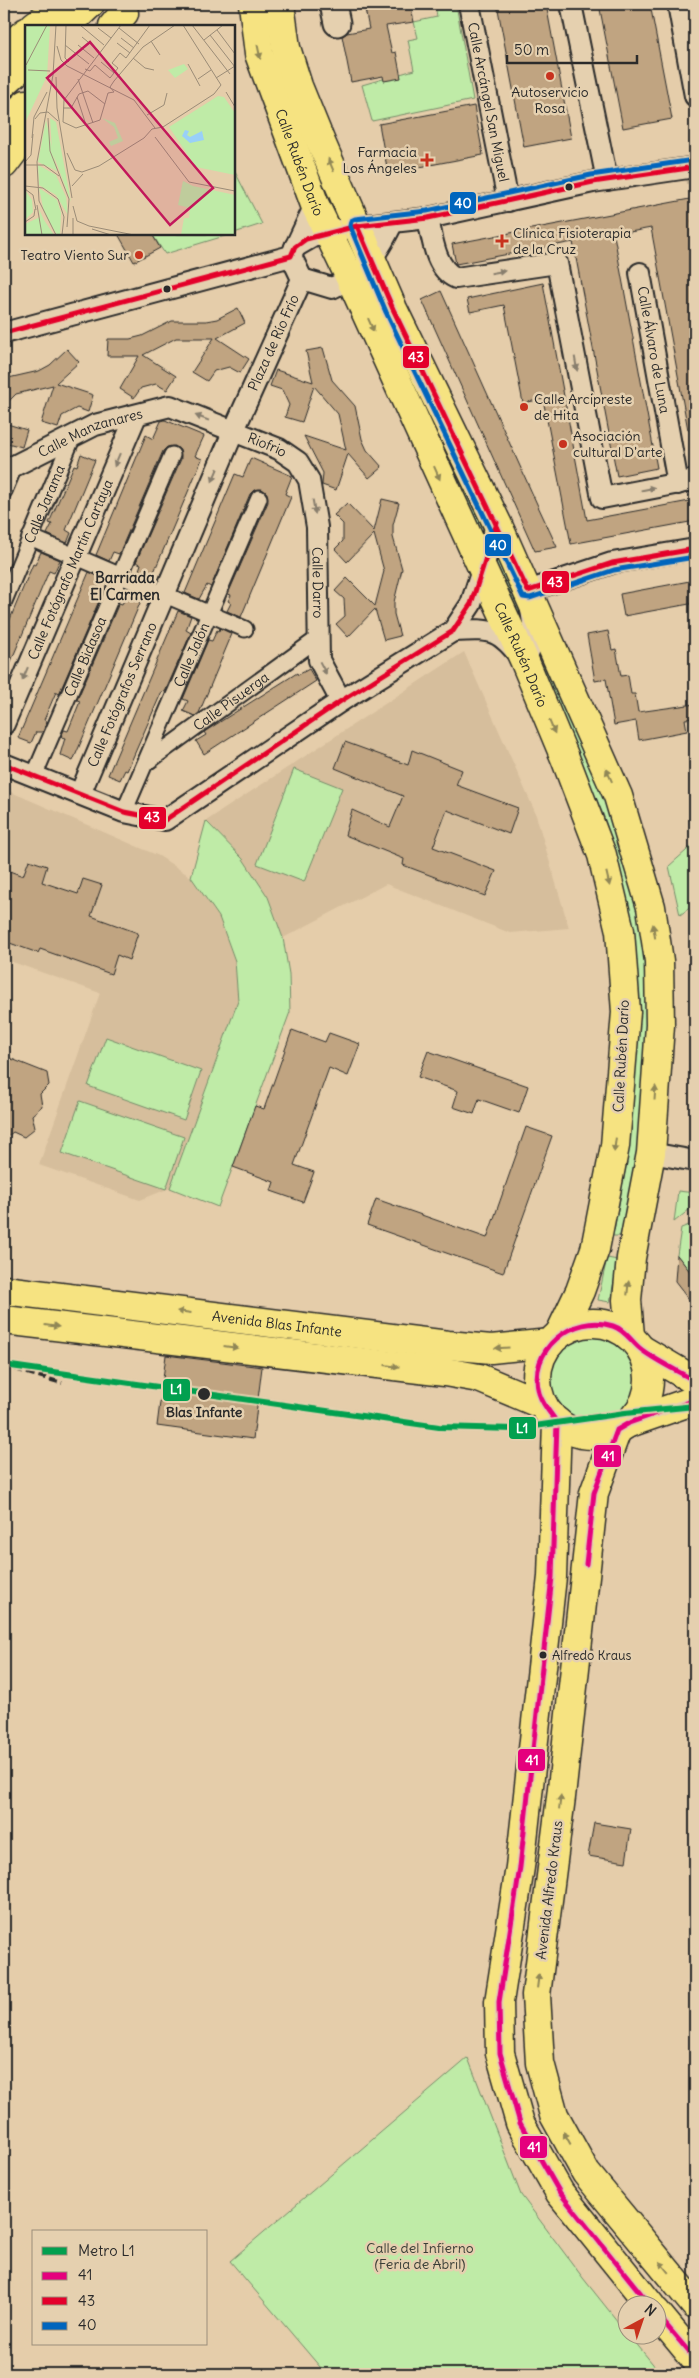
<svg xmlns="http://www.w3.org/2000/svg" width="699" height="2378" viewBox="0 0 699 2378" font-family="Delius,sans-serif">
<rect width="100%" height="100%" fill="#e5cdaa"/>
<filter id="ink" filterUnits="userSpaceOnUse"><feTurbulence type="fractalNoise" baseFrequency=".02" numOctaves="2"/><feDisplacementMap in="SourceGraphic" scale="10" xChannelSelector="R" yChannelSelector="G"/><feConvolveMatrix kernelMatrix="1 2 1 2 8 2 1 2 1" color-interpolation-filters="sRGB"/></filter>
<g filter="url(#ink)">
<g fill="#d6be9c">
<path d="M464,652L535,812L569,928L510,933L386,884L283,938L268,897L243,859L206,821Z"/>
<path d="M4,789L159,856L191,877L219,917L235,961L238,1001L170,1188L140,1200L39,1165L100,993L4,959Z"/>
</g>
<g fill="#bfeba7" stroke="#758b69">
<path d="M435,4H456L473,100L372,121L362,85L414,70L408,40L418,38L414,22L437,17Z"/>
<path d="M234,170L262,224L234,233Z"/>
<path d="M152,234H231L165,254Z"/>
<path d="M411,384L437,429L481,520L482,548Z"/>
<path d="M495,552L529,625L525,645L491,567Z"/>
<path d="M548,664L625,849L646,948L649,995L638,1147L635,1177L622,1236H613L626,1166L638,1029L617,857L603,814L563,723L541,666Z"/>
<path d="M294,769L342,788L304,882L257,864Z"/>
<path d="M206,821L243,859L268,897L283,938L289,974L290,1012L218,1207L170,1188L238,1001L235,961L219,917L191,877Z"/>
<path d="M695,843V904L680,915L669,866Z"/>
<path d="M106,1037L201,1071L184,1120L88,1086Z"/>
<path d="M80,1101L184,1137L166,1189L62,1153Z"/>
<path d="M678,1191L695,1193V1205L674,1222Z"/>
<path d="M692,1224L695,1229V1278L677,1255L681,1228Z"/>
<path d="M607,1258L618,1260L610,1302L598,1300Z"/>
<circle cx="591" cy="1380" r="45"/>
<path d="M468,2058L521,2195L583,2278L626,2332V2336H630L661,2374H326L230,2261Z"/>
</g>
<g fill="#c0a481" stroke="#2b2b2b">
<path d="M364,4H410L414,22L386,26L392,53L396,52L401,78L384,81L383,76L351,82L342,36L347,33L369,29Z"/>
<path d="M497,4H546L571,138L524,147Z"/>
<path d="M599,4H650L672,119L623,128Z"/>
<path d="M474,106L483,155L388,173L379,124Z"/>
<path d="M695,198V220H692L695,240V430H688L651,228L614,235L657,468L617,476L573,242L456,264L452,244Z"/>
<path d="M118,234H152L160,248L134,262Z"/>
<path d="M543,283L587,520L695,500V521L571,544L543,399L523,403L504,305L470,312L467,299Z"/>
<path d="M441,291L537,504L557,547L535,551L422,300Z"/>
<path d="M238,308L245,323L217,338L249,359L240,373L229,367L214,371L207,381L192,372L214,338H176L143,355L176,376L167,390L156,384L141,388L134,398L120,389L139,356H107L108,339H130L142,336L172,321H206L217,319Z"/>
<path d="M323,348L332,380L355,406L362,439L367,450L382,467L369,478L348,454L336,490L322,485L323,473L304,436L346,450L338,414L314,386L302,422L285,417L289,405L282,390L270,386L276,370L313,382L306,351Z"/>
<path d="M67,349L79,362L56,383L93,395L88,412L77,408L62,416L58,428L41,423L53,385L16,394L4,406V379L39,371L50,365Z"/>
<path d="M165,420L204,436L195,456L202,459L151,579L138,573L141,564L136,562L181,459L180,450L175,446L167,447L163,451L119,554L113,552L109,561L96,555L146,435L153,439L161,421Z"/>
<path d="M4,423L27,430L22,447L4,442Z"/>
<path d="M81,454L95,460L66,530L71,533L67,543L47,534L52,524L49,523L74,465L77,466Z"/>
<path d="M251,458L292,476L285,494L291,497L241,617L227,611L231,603L228,601L231,595L228,594L268,502L267,493L262,489L254,490L250,494L211,587L207,585L199,599L185,593L235,474L243,477Z"/>
<path d="M382,499L399,503L393,525V537L402,569L394,602V614L400,636L384,640L375,609L348,637L336,624L345,616L344,599L335,591L347,578L375,606L384,571L374,534L347,562L335,549L343,541V524L334,515L347,503L374,531Z"/>
<path d="M41,552L60,560L54,573L49,571L4,678V639L10,625L8,624L33,564L35,565Z"/>
<path d="M89,572L102,578L96,591L102,594L59,694L56,692L44,720L47,721L43,732H36L31,743L18,738Z"/>
<path d="M695,580V603L624,616L620,594Z"/>
<path d="M130,590L143,596L73,761L60,755L65,738L61,737L64,730L68,731L79,704L80,701L77,700L119,603L122,604Z"/>
<path d="M178,611L191,616L186,630L191,633L165,692L162,691L127,771L125,770L120,780L108,775Z"/>
<path d="M220,628L232,634L199,713L195,716L183,711L188,701L183,699L208,640L212,641L217,630L219,631Z"/>
<path d="M608,631L612,650L616,649L621,676L628,675L631,694H635L638,712L695,704V718L685,719L687,731L639,740L636,721L614,725L606,679L595,681L587,635Z"/>
<path d="M309,669L316,681L204,754L196,741L206,735L204,732L297,673L298,675Z"/>
<path d="M345,742L408,765L412,750L462,770L456,785L518,808L509,834L447,810L433,847L496,871L485,896L403,865L404,859L345,835L352,810L390,827L403,796L335,768Z"/>
<path d="M29,860L47,866L42,882L78,894L83,879L102,885L91,916L138,933L129,960L117,955L111,974L40,949L38,953L4,941V869L23,876Z"/>
<path d="M292,1030L325,1042L329,1033L360,1044L348,1076L329,1068L294,1165L314,1172L303,1202L271,1191L274,1182L233,1167L255,1106L264,1109Z"/>
<path d="M428,1051L528,1086L519,1113L479,1099L474,1114L453,1107L458,1091L418,1077Z"/>
<path d="M4,1056L47,1073L49,1085L40,1094L42,1106L32,1115L35,1128L24,1137L13,1132L4,1139Z"/>
<path d="M526,1127L552,1136L503,1273L367,1225L376,1199L487,1238Z"/>
<path d="M677,1255L695,1278V1307L675,1281Z"/>
<path d="M166,1355L262,1367L253,1439L157,1426Z"/>
<path d="M594,1823L631,1829L626,1862L588,1856Z"/>
</g>
<g fill="none" stroke-linecap="round" stroke-linejoin="round">
<path stroke="#c0ad91" stroke-width="15" stroke-dasharray="15 8" stroke-linecap="butt" d="M691,168L695,191"/>
<defs>
<g id="pedestrian">
<path d="M4,491L14,467"/>
<path d="M30,537L245,629"/>
<path id="s1" d="M4,601L73,436"/>
<path id="s2" d="M146,763L317,639"/>
<path id="s3" d="M34,776L172,455"/>
<path id="s4" d="M124,812L259,498"/>
</g>
<g id="minor">
<path id="s5" d="M469,4L508,201"/>
<path d="M571,4L607,180"/>
<path d="M678,4L695,96"/>
<path d="M428,218C432,237 435,269 456,278L557,263L602,498L695,480"/>
<path d="M295,247L314,236L357,226L428,218L593,182L695,167"/>
<path id="s6" d="M640,273L678,484"/>
<path d="M302,279L332,288C365,274 378,253 393,222"/>
<path d="M4,333L291,256L315,205"/>
<path id="s7" d="M4,471L95,425L170,406L279,449L298,462L309,480L317,527L319,660L341,701"/>
<path d="M453,631C496,629 497,629 525,662L535,635L528,591L612,563L695,549"/>
<path id="s8" d="M4,724L136,416"/>
<path d="M4,764L124,812L165,820L341,701L453,631L471,604L497,523"/>
<path id="s9" d="M80,794L234,430L302,279L291,256"/>
<path d="M651,1153L695,1161"/>
</g>
<path id="tertiary" d="M333,4L337,23"/>
<g id="primary">
<path id="s10" d="M253,4L259,54L315,205L351,280L525,662L565,758L602,855L620,931L626,1012L615,1146L595,1249L580,1291L560,1333"/>
<path d="M280,4L286,48L298,86L320,140L393,309L497,523L618,796L651,907L659,961L660,1025L651,1153L631,1258L627,1300L630,1336"/>
<path id="s11" d="M4,1290L448,1345L491,1349L550,1343"/>
<path d="M4,1320L445,1372L479,1378L543,1405"/>
<circle cx="593" cy="1379" r="56"/>
<path d="M641,1349L695,1381"/>
<path d="M557,1422L552,1577L520,1867L499,2002L500,2053L520,2123L560,2193L651,2306"/>
<path d="M629,1423L695,1400"/>
<path d="M617,1430L594,1493L561,1797L536,1995L540,2063L554,2115L586,2173L695,2305"/>
<path d="M656,2312L695,2359"/>
</g>
<g id="trunk">
<path d="M67,26L90,4"/>
<path d="M4,83L26,63"/>
<path d="M4,125L26,104"/>
</g>
<g id="motorway">
<path d="M34,26L63,4"/>
<path d="M113,26L124,13"/>
<path d="M4,50L26,32"/>
<path d="M4,164L26,135"/>
</g>
</defs>
<use href="#pedestrian" stroke="#2b2b2b" stroke-width="19"/>
<use href="#minor" stroke="#2b2b2b" stroke-width="24"/>
<use href="#tertiary" stroke="#2b2b2b" stroke-width="29"/>
<use href="#primary" stroke="#2b2b2b" stroke-width="31"/>
<use href="#trunk" stroke="#2b2b2b" stroke-width="31"/>
<use href="#motorway" stroke="#2b2b2b" stroke-width="31"/>
<use href="#pedestrian" stroke="#e5d0af" stroke-width="15"/>
<use href="#minor" stroke="#e5d0af" stroke-width="20"/>
<use href="#tertiary" stroke="#e5d0af" stroke-width="25"/>
<use href="#primary" stroke="#f6e381" stroke-width="28"/>
<use href="#trunk" stroke="#f6e381" stroke-width="28"/>
<use href="#motorway" stroke="#f6e381" stroke-width="28"/>
<path stroke="#2b2b2b" stroke-width="4" stroke-dasharray="8 4" stroke-linecap="butt" d="M4,1366L62,1383"/>
<defs>
<g id="bus-1">
<path d="M586,1564L594,1493L617,1430L629,1423L695,1400"/>
<path d="M651,2306L560,2193L520,2123L500,2053L499,2002L520,1867L552,1577L557,1422C550,1413 542,1404 539,1393C527,1350 573,1313 613,1326C626,1330 632,1343 642,1350C658,1362 678,1371 695,1381"/>
<path d="M656,2313L695,2359"/>
</g>
<g id="bus-2">
<path d="M357,226L393,309L528,591L612,563L695,549"/>
<path d="M4,333L291,256L295,247L306,239L357,226L428,218L593,182L695,167"/>
<path d="M4,764L124,812L165,820L341,701L453,631L471,604L497,523"/>
</g>
<path id="bus-3" d="M694,160L591,175L427,211L355,219L351,221L350,226L386,312L523,597L530,598L614,570L695,557"/>
</defs>
<use href="#bus-1" stroke="#e5d0af" stroke-width="9"/>
<use href="#bus-2" stroke="#e5d0af" stroke-width="9"/>
<use href="#bus-3" stroke="#e5d0af" stroke-width="9"/>
<use href="#bus-1" stroke="#e5007d" stroke-width="5"/>
<use href="#bus-2" stroke="#e4002b" stroke-width="5"/>
<use href="#bus-3" stroke="#0065bd" stroke-width="5"/>
<defs>
<path id="metro-1" d="M4,1365L439,1427L514,1429L625,1413L695,1406"/>
</defs>
<use href="#metro-1" stroke="#e5d0af" stroke-width="10"/>
<use href="#metro-1" stroke="#02a04f" stroke-width="6"/>
</g>
<defs><path id="oneway-solid" d="M-6-.8H1V-3.2L6.5 0L1 3.2V.8H-6Z" transform="scale(1.25)"/></defs>
<g fill="#908756">
<use href="#oneway-solid" transform="translate(259 52) rotate(78)"/>
<use href="#oneway-solid" transform="translate(331 165) rotate(-113)"/>
<use href="#oneway-solid" transform="translate(371 325) rotate(66)"/>
<use href="#oneway-solid" transform="translate(437 473) rotate(66)"/>
<use href="#oneway-solid" transform="translate(552 727) rotate(67)"/>
<use href="#oneway-solid" transform="translate(609 775) rotate(-114)"/>
<use href="#oneway-solid" transform="translate(608 879) rotate(77)"/>
<use href="#oneway-solid" transform="translate(654 931) rotate(-99)"/>
<use href="#oneway-solid" transform="translate(655 1093) rotate(-86)"/>
<use href="#oneway-solid" transform="translate(615 1145) rotate(97)"/>
<use href="#oneway-solid" transform="translate(628 1288) rotate(-84)"/>
<use href="#oneway-solid" transform="translate(184 1312) rotate(-173)"/>
<use href="#oneway-solid" transform="translate(52 1326) rotate(7)"/>
<use href="#oneway-solid" transform="translate(231 1347) rotate(7)"/>
<use href="#oneway-solid" transform="translate(502 1348) rotate(176)"/>
<use href="#oneway-solid" transform="translate(392 1366) rotate(7)"/>
<use href="#oneway-solid" transform="translate(560 1802) rotate(-83)"/>
<use href="#oneway-solid" transform="translate(538 1981) rotate(-83)"/>
<use href="#oneway-solid" transform="translate(567 2138) rotate(-119)"/>
<use href="#oneway-solid" transform="translate(664 2267) rotate(-129)"/>
</g>
<g fill="#887e6d">
<use href="#oneway-solid" transform="translate(498 272) rotate(-9)"/>
<use href="#oneway-solid" transform="translate(576 364) rotate(80)"/>
<use href="#oneway-solid" transform="translate(202 418) rotate(-159)"/>
<use href="#oneway-solid" transform="translate(117 460) rotate(113)"/>
<use href="#oneway-solid" transform="translate(215 475) rotate(113)"/>
<use href="#oneway-solid" transform="translate(648 489) rotate(-11)"/>
<use href="#oneway-solid" transform="translate(314 507) rotate(80)"/>
<use href="#oneway-solid" transform="translate(323 668) rotate(62)"/>
<use href="#oneway-solid" transform="translate(25 674) rotate(113)"/>
</g>
</g>
<g fill="#c8321e" stroke="#e5d0af" stroke-width="2">
<circle cx="550" cy="76" r="5"/>
<path d="M424.5 152.5h5v5h5v5h-5v5h-5v-5h-5v-5h5z"/>
<path d="M499.5 233.5h5v5h5v5h-5v5h-5v-5h-5v-5h5z"/>
<circle cx="139" cy="255" r="5"/>
<circle cx="524" cy="407" r="5"/>
<circle cx="563" cy="444" r="5"/>
</g>
<g fill="#2b2b2b" stroke="#e5d0af" stroke-width="2">
<circle cx="569" cy="187" r="4.5"/>
<circle cx="167" cy="289" r="4.5"/>
<circle cx="204" cy="1394" r="7"/>
<circle cx="543" cy="1655" r="4.5"/>
</g>
<g text-anchor="middle" stroke-width="5" stroke-linejoin="round" paint-order="stroke">
<g font-size="13" fill="#2b2b2b" stroke="#e5d0af" text-anchor="start">
<text x="552" y="1660">Alfredo Kraus</text>
</g>
<g font-size="14" fill="#2b2b2b" stroke="#e5d0af" text-anchor="start">
<text x="550" y="97" text-anchor="middle">Autoservicio<tspan x="550" dy="16">Rosa</tspan></text>
<text x="417" y="157" text-anchor="end">Farmacia<tspan x="417" dy="16">Los Ángeles</tspan></text>
<text x="513" y="238">Clínica Fisioterapia<tspan x="513" dy="16">de la Cruz</tspan></text>
<text x="129" y="260" text-anchor="end">Teatro Viento Sur</text>
<text x="534" y="404">Calle Arcipreste<tspan x="534" dy="16">de Hita</tspan></text>
<text x="573" y="441">Asociación<tspan x="573" dy="16">cultural D'arte</tspan></text>
</g>
<g font-size="14" fill="#2b2b2b" stroke="#e5d0af">
<text dy="5" stroke="none"><textPath href="#s5" startOffset="100">Calle Arcángel San Miguel</textPath></text>
<text dy="5" stroke="none"><textPath href="#s10" startOffset="166">Calle Rubén Darío</textPath></text>
<text dy="5" stroke="none"><textPath href="#s9" startOffset="491">Plaza de Río Frío</textPath></text>
<text dy="5" stroke="none"><textPath href="#s6" startOffset="78">Calle Álvaro de Luna</textPath></text>
<text dy="5" stroke="none"><textPath href="#s7" startOffset="95">Calle Manzanares</textPath></text>
<text dy="5" stroke="none"><textPath href="#s7" startOffset="284">Riofrio</textPath></text>
<text dy="5" stroke="none"><textPath href="#s1" startOffset="105">Calle Jarama</textPath></text>
<text dy="5" stroke="none"><textPath href="#s8" startOffset="168">Calle Fotógrafo Martín Cartaya</textPath></text>
<text dy="5" stroke="none"><textPath href="#s7" startOffset="444">Calle Darro</textPath></text>
<text dy="5" stroke="none"><textPath href="#s4" startOffset="171">Calle Jalón</textPath></text>
<text dy="5" stroke="none"><textPath href="#s10" startOffset="706">Calle Rubén Darío</textPath></text>
<text dy="5" stroke="none"><textPath href="#s3" startOffset="130">Calle Bidasoa</textPath></text>
<text dy="5" stroke="none"><textPath href="#s9" startOffset="108">Calle Fotógrafos Serrano</textPath></text>
<text dy="5" stroke="none"><textPath href="#s2" startOffset="105">Calle Pisuerga</textPath></text>
<text transform="translate(621 1056) rotate(-87)" y="5">Calle Rubén Darío</text>
<text dy="5" stroke="none"><textPath href="#s11" startOffset="275">Avenida Blas Infante</textPath></text>
<text transform="translate(549 1890) rotate(-83)" y="5">Avenida Alfredo Kraus</text>
</g>
<g font-size="14" font-weight="bold" fill="#2b2b2b" stroke="#e5d0af">
<text x="204" y="1417">Blas Infante</text>
</g>
<g font-size="14" fill="#3a3e37" stroke="#e5d0af">
<text x="420" y="2253">Calle del Infierno<tspan x="420" dy="16">(Feria de Abril)</tspan></text>
</g>
<g font-size="15" font-weight="bold" fill="#2b2b2b" stroke="#e5d0af">
<text x="125" y="583">Barriada<tspan x="125" dy="17">El Carmen</tspan></text>
</g>
</g>
<g transform="translate(25 25)">
<rect width="210" height="210" fill="#e5cdaa"/>
<path d="M0,0H25L22,51L0,98ZM159,39L163,44L150,53L143,45ZM193,71L199,72L210,88V150L171,142L144,102ZM25,93L31,97L46,177L27,126ZM77,93L90,98L98,116L86,121L84,117L93,113L89,102ZM21,95L32,146L13,137ZM13,140L31,150L41,172L43,190L31,170L14,160ZM158,156L168,161L210,170V210H156L159,193H164L165,183L153,180ZM14,163L32,175L36,188L35,210H32L19,187ZM0,165L7,175L8,187L0,195ZM14,184L19,195L29,210L0,209V199L15,192Z" fill="#bfeba7"/>
<path d="M160,105L164,106L162,110L165,112L177,106L179,115L165,118L157,111Z" fill="#99d0f8"/>
<path fill="none" stroke="#9b8c77" stroke-width="1" d="M31,0L28,50L12,137L14,176L31,210M41,0L40,33L44,37M55,0L79,20M158,0L196,60M167,0L205,49M73,3L86,13M94,3L114,19M192,5L210,29M185,10L210,42M57,12L74,26M96,13L109,23M179,15L198,0M126,16L135,30M92,18L105,28M40,20L64,39M53,20L69,33M32,21L36,35L42,41L109,75L130,103M108,33L120,43L129,45M76,37L89,48M163,39L175,61M1,40L22,0M60,44L65,46L70,40L85,53L93,43L87,38L95,28L101,33L125,0M3,45L25,46M31,52L32,83L47,173M191,53L210,41M53,54L68,98M173,54L186,45M201,67L210,82M83,68L75,95L51,103L38,97L39,75L96,0M83,68L89,67L85,62L89,56L118,22L150,0M52,72L61,100M38,83H46L54,69L63,66L80,79M122,90L139,80L142,68M23,93L25,126L44,174L42,202M10,94L15,88L23,87L33,96M130,112L164,157L210,166M7,113L9,92L22,67M42,128L50,145L57,147L74,141L119,113L127,104L138,102L189,69L196,60M0,137L6,130L8,109M0,140H19L34,151M0,161L18,163L33,174L39,192L37,210M47,161L58,149M0,164L8,170L11,185M12,180L17,210M48,181L52,196L64,201M0,197L9,191L10,184M64,201L109,210M67,204L86,210M48,210V193"/>
<path fill="#c2185b" fill-opacity="0.15" stroke="#c2185b" stroke-width="2.5" d="M65,17L188,163L145,200L22,53Z"/>
<rect width="210" height="210" fill="none" stroke="#2b2b2b" stroke-width="2.5"/>
</g>
<g stroke="#e5d0af" stroke-width="2">
<rect x="449" y="191" width="28" height="24" rx="5" fill="#0065bd"/>
<rect x="402" y="345" width="28" height="24" rx="5" fill="#e4002b"/>
<rect x="484" y="533" width="28" height="24" rx="5" fill="#0065bd"/>
<rect x="541" y="570" width="29" height="24" rx="5" fill="#e4002b"/>
<rect x="138" y="806" width="29" height="24" rx="5" fill="#e4002b"/>
<rect x="162" y="1378" width="29" height="24" rx="5" fill="#02a04f"/>
<rect x="508" y="1416" width="29" height="24" rx="5" fill="#02a04f"/>
<rect x="593" y="1444" width="29" height="24" rx="5" fill="#e5007d"/>
<rect x="517" y="1748" width="29" height="24" rx="5" fill="#e5007d"/>
<rect x="519" y="2135" width="29" height="24" rx="5" fill="#e5007d"/>
</g>
<g font-size="14" text-anchor="middle" font-weight="bold" fill="#fff">
<text x="463" y="208">40</text>
<text x="416" y="362">43</text>
<text x="498" y="550">40</text>
<text x="555" y="587">43</text>
<text x="152" y="822">43</text>
<text x="176" y="1394">L1</text>
<text x="522" y="1433">L1</text>
<text x="608" y="1461">41</text>
<text x="532" y="1765">41</text>
<text x="534" y="2152">41</text>
</g>
<rect width="699" height="2378" fill="none" stroke="#e5d0af" stroke-width="20"/>
<rect x="10" y="10" width="679" height="2358" fill="none" stroke="#2b2b2b" stroke-width="2" filter="url(#ink)"/>
<rect x="32" y="2230" width="175" height="115" fill="#e5d0af" stroke="#9b8e7a"/>
<rect x="42" y="2247" width="25" height="8" fill="#02a04f" stroke="#9b8e7a"/>
<text x="78" y="2256" font-size="15" fill="#2b2b2b">Metro L1</text>
<rect x="42" y="2272" width="25" height="8" fill="#e5007d" stroke="#9b8e7a"/>
<text x="78" y="2280" font-size="15" fill="#2b2b2b">41</text>
<rect x="42" y="2297" width="25" height="8" fill="#e4002b" stroke="#9b8e7a"/>
<text x="78" y="2306" font-size="15" fill="#2b2b2b">43</text>
<rect x="42" y="2322" width="25" height="8" fill="#0065bd" stroke="#9b8e7a"/>
<text x="78" y="2330" font-size="15" fill="#2b2b2b">40</text>
<g transform="translate(642 2320) rotate(40)"><circle r="24" fill="#e5d0af" stroke="#9b8e7a"/>
<path d="M0-4L9 19L0 12L-9 19Z" fill="#c8321e"/>
<text y="-8" font-size="14" font-weight="bold" text-anchor="middle" fill="#2b2b2b">N</text>
</g>
<path d="M507 55v8h130v-8" fill="none" stroke="#2b2b2b" stroke-width="2.5"/>
<text x="514" y="55" font-size="15" fill="#2b2b2b" stroke="#e5d0af" stroke-width="4" paint-order="stroke">50 m</text>
</svg>
